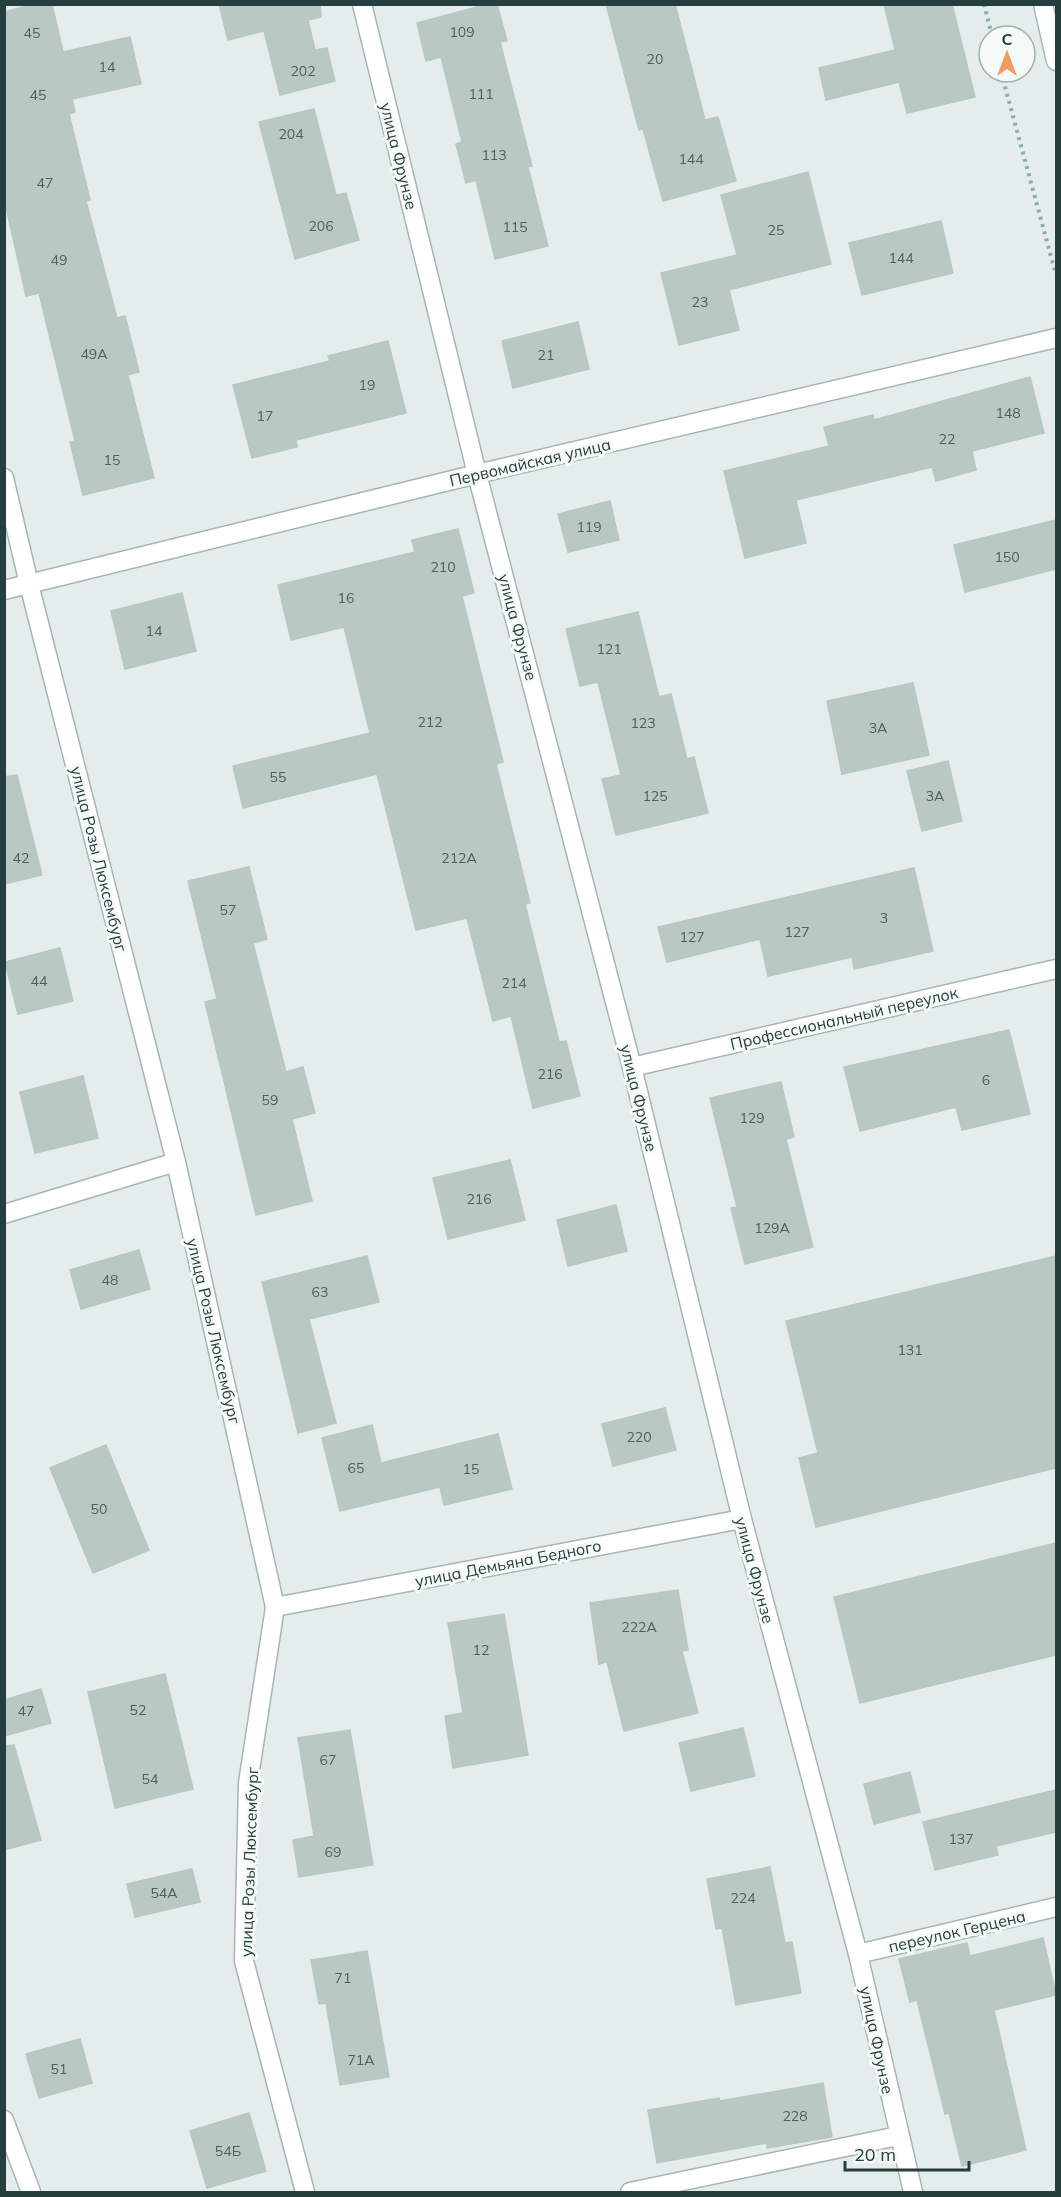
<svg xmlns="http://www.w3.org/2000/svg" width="1061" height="2197" viewBox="0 0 1061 2197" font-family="Mulish,sans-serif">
<rect width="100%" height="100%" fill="#e4edeb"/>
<g fill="#bac8c4" stroke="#b7c7c3" stroke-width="1.5">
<path d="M34,4H52L63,52L130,37L141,84L72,99L75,112L69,114L90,200L86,201L117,318L125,316L139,372L128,375L154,478L83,495L70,442L75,441L39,293L26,296L4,198V12Z"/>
<path d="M219,4H320L321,17L308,20L315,50L327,48L335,81L280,95L264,31L228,40Z"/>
<path d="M488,4H497L507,41L500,42L532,166L528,167L548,246L495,259L476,180L466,183L456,144L462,142L441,57L426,61L417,23Z"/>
<path d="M606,4H675L705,120L718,117L736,181L663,201L643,129L639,130Z"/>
<path d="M884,4H952L975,97L907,113L899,82L826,100L819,68L895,50Z"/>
<path d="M314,109L336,195L346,193L359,240L295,259L259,122Z"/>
<path d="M808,172L831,264L729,290L739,330L679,345L661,273L737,255L721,195Z"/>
<path d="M941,221L953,273L862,295L849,243Z"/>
<path d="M578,322L589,369L513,388L502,341Z"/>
<path d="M388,341L406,413L296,440L297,447L252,458L233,385L330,361L328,356Z"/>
<path d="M1030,377L1044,433L972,451L976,470L936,481L932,467L796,500L806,543L745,558L724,471L829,446L824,427L873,415L874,420Z"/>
<path d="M610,501L619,540L568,552L558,514Z"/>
<path d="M1056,520V569L965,592L954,545Z"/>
<path d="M458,529L474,593L462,596L503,762L496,764L530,903L525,904L559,1042L566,1041L580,1096L533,1108L511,1016L493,1021L467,918L416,930L377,774L243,808L233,766L370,733L344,627L291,640L278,585L415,552L412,540Z"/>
<path d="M182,593L196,651L125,669L111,611Z"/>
<path d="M638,612L659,697L671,694L687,759L694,757L708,813L616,835L602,779L621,775L598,682L580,686L566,629Z"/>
<path d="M913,683L929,755L842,774L827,701Z"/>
<path d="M948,761L962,821L922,831L907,771Z"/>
<path d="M17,775L42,875L4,884V777Z"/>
<path d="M249,867L267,939L253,943L286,1072L303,1067L315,1113L292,1119L312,1201L256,1215L205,1002L217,999L188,881Z"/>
<path d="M914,868L933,951L854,969L852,957L768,976L760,939L667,962L658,927Z"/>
<path d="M60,948L73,1001L18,1014L5,962Z"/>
<path d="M1009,1030L1030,1114L962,1130L956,1107L860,1131L844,1067Z"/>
<path d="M83,1076L98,1138L35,1153L20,1092Z"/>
<path d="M781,1082L794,1137L786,1139L813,1247L745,1264L731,1208L737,1207L710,1098Z"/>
<path d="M510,1160L525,1220L448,1239L433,1178Z"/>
<path d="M616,1205L627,1251L568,1266L557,1220Z"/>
<path d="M139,1250L150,1289L81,1309L70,1270Z"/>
<path d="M367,1256L379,1302L309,1319L336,1423L298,1433L262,1282Z"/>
<path d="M1056,1256V1468L816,1527L799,1458L818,1453L786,1321Z"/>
<path d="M665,1408L676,1450L613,1466L602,1424Z"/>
<path d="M372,1425L381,1463L498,1434L512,1489L444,1505L440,1487L340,1511L322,1438Z"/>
<path d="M106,1445L149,1550L93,1573L50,1468Z"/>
<path d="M1056,1543V1655L860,1703L834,1597Z"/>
<path d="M678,1590L688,1650L682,1651L698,1713L624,1731L607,1662L599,1664L590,1603Z"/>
<path d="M504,1614L528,1755L453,1768L445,1716L463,1713L448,1623Z"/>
<path d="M165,1674L193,1789L115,1808L88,1692Z"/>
<path d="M41,1689L51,1723L4,1736V1700Z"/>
<path d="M743,1728L755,1776L691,1791L679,1743Z"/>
<path d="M350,1730L373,1865L299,1877L293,1840L314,1836L298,1738Z"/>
<path d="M14,1745L41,1840L4,1850V1746Z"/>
<path d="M910,1772L920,1812L874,1824L864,1784Z"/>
<path d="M1056,1790V1832L996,1846L998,1855L935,1870L923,1822Z"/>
<path d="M770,1867L785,1943L792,1942L801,1993L736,2005L722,1928L716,1929L707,1879Z"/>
<path d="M192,1869L200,1902L135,1917L127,1884Z"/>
<path d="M1043,1938L1056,1995L994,2010L1026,2150L962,2166L949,2113L945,2114L917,2000L910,2002L899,1959L967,1943L970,1956Z"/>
<path d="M367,1951L389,2077L340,2085L326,2003L319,2004L311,1960Z"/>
<path d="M80,2039L92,2083L39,2098L26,2054Z"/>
<path d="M823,2083L832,2137L767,2148V2143L657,2163L648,2110L719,2098L720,2101Z"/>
<path d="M249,2113L266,2171L207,2188L190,2131Z"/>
</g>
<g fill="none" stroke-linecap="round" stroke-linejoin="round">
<defs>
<g id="minor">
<path d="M362,4L477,474L632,1067L742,1519L858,1954L913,2192"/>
<path d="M4,478L29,584L176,1162L275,1607L248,1783L244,1961L305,2192"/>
<path d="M4,590L477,474L1056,338"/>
<path d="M632,1067L1056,969"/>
<path d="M4,1214L176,1162"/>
<path d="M275,1607L742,1519"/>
<path d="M858,1954L1056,1907"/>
<path d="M4,2120L31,2192"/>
<path d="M630,2192L898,2136"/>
</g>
<path id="secondary" d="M1043,4L1056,61"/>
</defs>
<use href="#minor" stroke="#a7b5b3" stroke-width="21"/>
<use href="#secondary" stroke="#a3b9b5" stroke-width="21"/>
<g stroke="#86b0aa" stroke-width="4" stroke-dasharray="3 4.5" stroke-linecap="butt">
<path d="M984,4L992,36"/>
<path d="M1001,72L1056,275"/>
</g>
<use href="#minor" stroke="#fff" stroke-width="18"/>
<use href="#secondary" stroke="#fff" stroke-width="18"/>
</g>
<g text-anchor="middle" stroke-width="6" stroke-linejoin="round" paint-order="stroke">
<g font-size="14" fill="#4a615e">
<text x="462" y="37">109</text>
<text x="32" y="38">45</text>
<text x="655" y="64">20</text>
<text x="107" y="72">14</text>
<text x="303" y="76">202</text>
<text x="481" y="99">111</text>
<text x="38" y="100">45</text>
<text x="291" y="139">204</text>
<text x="494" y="160">113</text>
<text x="691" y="164">144</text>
<text x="45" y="188">47</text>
<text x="321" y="231">206</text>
<text x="515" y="232">115</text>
<text x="776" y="235">25</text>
<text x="901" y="263">144</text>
<text x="59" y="265">49</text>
<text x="700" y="307">23</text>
<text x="94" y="359">49А</text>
<text x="546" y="360">21</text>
<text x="367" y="390">19</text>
<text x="1008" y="418">148</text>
<text x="265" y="421">17</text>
<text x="947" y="444">22</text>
<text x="112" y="465">15</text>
<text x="589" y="532">119</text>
<text x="1007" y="562">150</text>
<text x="443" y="572">210</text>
<text x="346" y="603">16</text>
<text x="154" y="636">14</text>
<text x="609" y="654">121</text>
<text x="430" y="727">212</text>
<text x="643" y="728">123</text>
<text x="878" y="733">3А</text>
<text x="278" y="782">55</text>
<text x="655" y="801">125</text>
<text x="935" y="801">3А</text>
<text x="21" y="863">42</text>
<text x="459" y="863">212А</text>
<text x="228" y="915">57</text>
<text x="884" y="923">3</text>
<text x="797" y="937">127</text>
<text x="692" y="942">127</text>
<text x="39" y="986">44</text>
<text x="514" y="988">214</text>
<text x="550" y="1079">216</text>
<text x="986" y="1085">6</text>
<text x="270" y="1105">59</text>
<text x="752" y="1123">129</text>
<text x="479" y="1204">216</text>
<text x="772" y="1233">129А</text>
<text x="110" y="1285">48</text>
<text x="320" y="1297">63</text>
<text x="910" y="1355">131</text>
<text x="639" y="1442">220</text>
<text x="356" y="1473">65</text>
<text x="471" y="1474">15</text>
<text x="99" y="1514">50</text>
<text x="639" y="1632">222А</text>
<text x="481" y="1655">12</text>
<text x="138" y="1715">52</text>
<text x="26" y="1716">47</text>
<text x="328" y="1765">67</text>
<text x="150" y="1784">54</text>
<text x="961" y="1844">137</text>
<text x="333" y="1857">69</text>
<text x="164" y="1898">54А</text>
<text x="743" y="1903">224</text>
<text x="343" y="1983">71</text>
<text x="361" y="2065">71А</text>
<text x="59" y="2074">51</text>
<text x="795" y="2121">228</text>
<text x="228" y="2156">54Б</text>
</g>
<g font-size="16" fill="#243f3c" stroke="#f5faf8">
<text transform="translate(399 156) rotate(76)" y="6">улица Фрунзе</text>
<text transform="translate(530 462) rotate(-13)" y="6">Первомайская улица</text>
<text transform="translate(518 627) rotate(75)" y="6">улица Фрунзе</text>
<text transform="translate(99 859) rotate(76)" y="6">улица Розы Люксембург</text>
<text transform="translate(844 1018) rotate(-13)" y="6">Профессиональный переулок</text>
<text transform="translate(639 1098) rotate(76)" y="6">улица Фрунзе</text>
<text transform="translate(214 1331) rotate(77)" y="6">улица Розы Люксембург</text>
<text transform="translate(508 1563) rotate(-11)" y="6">улица Демьяна Бедного</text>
<text transform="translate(755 1570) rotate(75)" y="6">улица Фрунзе</text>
<text transform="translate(249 1862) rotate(-88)" y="6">улица Розы Люксембург</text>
<text transform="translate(957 1931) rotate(-13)" y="6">переулок Герцена</text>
<text transform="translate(877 2040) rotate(78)" y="6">улица Фрунзе</text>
</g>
</g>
<rect width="1061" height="2197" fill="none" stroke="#243f3c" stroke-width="12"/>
<g transform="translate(1007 54)"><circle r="28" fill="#f5faf8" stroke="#a1afad" stroke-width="1.5"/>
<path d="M0-4.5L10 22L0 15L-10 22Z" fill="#ef9b61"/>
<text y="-9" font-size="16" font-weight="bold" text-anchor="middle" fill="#243f3c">С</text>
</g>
<path d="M845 2161v9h124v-9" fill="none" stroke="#243f3c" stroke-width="3"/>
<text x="854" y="2161" font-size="18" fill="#243f3c" stroke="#f5faf8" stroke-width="4.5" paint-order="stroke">20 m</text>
</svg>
